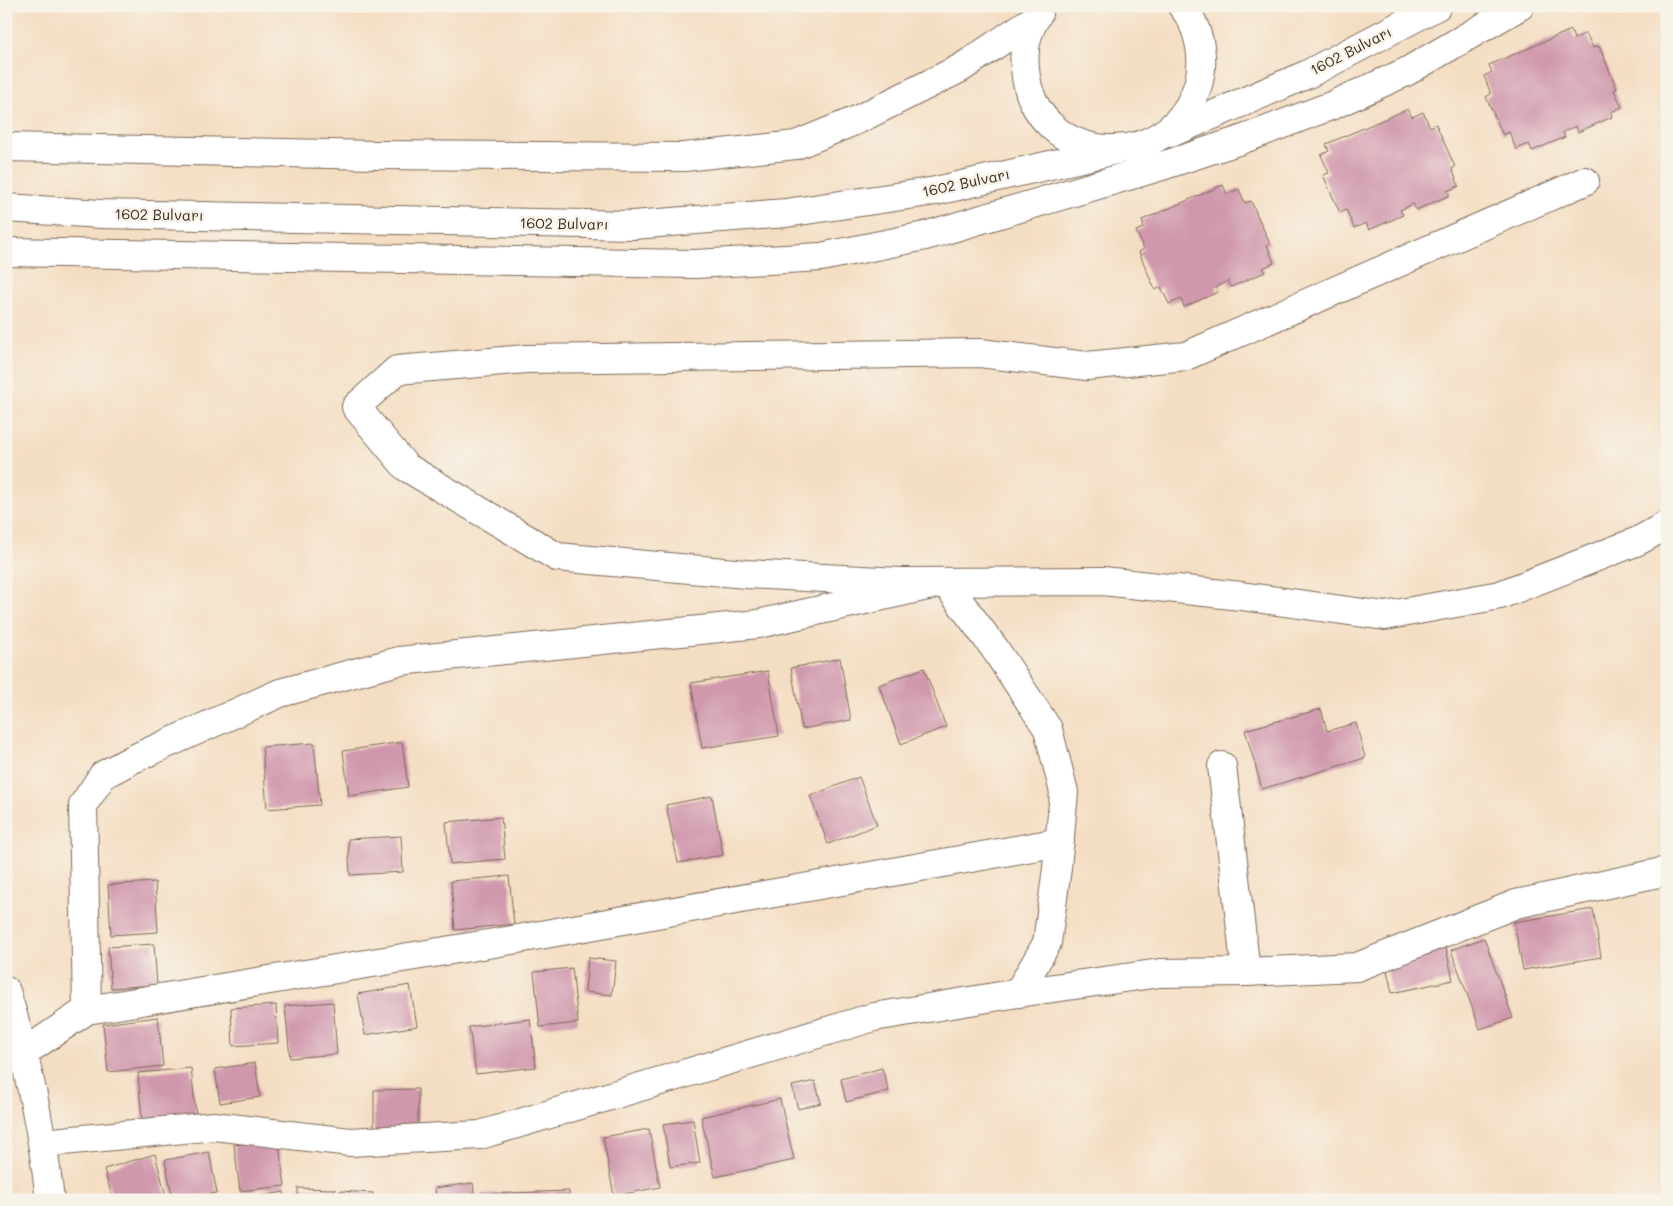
<svg xmlns="http://www.w3.org/2000/svg" width="1673" height="1206" viewBox="0 0 1673 1206" font-family="Mali,sans-serif">
<rect width="100%" height="100%" fill="#f7f3e8"/>
<filter id="ink" filterUnits="userSpaceOnUse"><feTurbulence type="fractalNoise" baseFrequency=".02" numOctaves="2"/><feDisplacementMap in="SourceGraphic" scale="10" xChannelSelector="R" yChannelSelector="G"/><feConvolveMatrix kernelMatrix="1 2 1 2 8 2 1 2 1" color-interpolation-filters="sRGB"/></filter>
<filter id="wash" filterUnits="userSpaceOnUse"><feTurbulence type="fractalNoise" baseFrequency=".0096" numOctaves="4" result="noise"/><feDisplacementMap in="SourceGraphic" scale="20" xChannelSelector="R" yChannelSelector="G"/><feGaussianBlur stdDeviation="1.12" result="paint"/><feColorMatrix in="noise" values="0 0 0 0 0 0 0 0 0 0 0 0 0 0 0 0 0 1.4 0 .05"/><feComposite in="paint" operator="in"/></filter>
<g filter="url(#wash)">
<rect width="100%" height="100%" fill="#f4dec3"/>
<g id="blocks">
<g fill="#d098ad">
<path d="M1571,30L1574,39L1586,33L1593,48L1599,46L1617,89L1614,90L1622,107L1611,112L1612,117L1578,132L1576,126L1563,132L1565,137L1532,151L1529,144L1516,149L1509,132L1503,135L1486,97L1491,94L1484,76L1492,72L1489,65Z"/>
<path d="M1408,109L1412,117L1423,112L1430,127L1436,124L1455,167L1452,169L1459,186L1447,191L1450,195L1416,210L1413,204L1400,210L1403,215L1369,230L1366,223L1354,228L1346,210L1340,213L1323,175L1329,173L1321,155L1329,151L1326,144Z"/>
<path d="M1223,185L1227,194L1239,189L1245,203L1251,201L1270,244L1267,245L1274,263L1263,268L1265,272L1231,287L1228,281L1216,287L1218,292L1184,307L1181,299L1169,304L1161,287L1155,290L1139,252L1144,249L1136,231L1144,228L1142,220Z"/>
<path d="M840,658L851,720L802,729L791,668Z"/>
<path d="M924,668L946,727L901,744L879,685Z"/>
<path d="M768,671L779,736L702,748L691,683Z"/>
<path d="M1321,709L1327,731L1356,723L1365,758L1262,789L1245,730Z"/>
<path d="M402,742L408,787L349,796L343,751Z"/>
<path d="M314,743L320,805L267,809L262,747Z"/>
<path d="M859,777L877,825L828,844L810,796Z"/>
<path d="M712,796L723,855L678,863L666,805Z"/>
<path d="M501,817L505,859L450,864L446,822Z"/>
<path d="M401,836L403,872L350,875L348,839Z"/>
<path d="M509,876L514,924L455,930L451,881Z"/>
<path d="M155,882L158,932L111,935L108,885Z"/>
<path d="M1593,909L1601,957L1523,970L1514,922Z"/>
<path d="M1484,938L1513,1018L1480,1029L1451,950Z"/>
<path d="M154,944L157,985L111,988L108,947Z"/>
<path d="M1445,944L1453,980L1392,993L1384,957Z"/>
<path d="M588,958L616,961L612,995L585,992Z"/>
<path d="M572,968L578,1023L540,1027L534,972Z"/>
<path d="M410,985L417,1026L365,1035L358,994Z"/>
<path d="M333,1002L337,1054L290,1058L285,1006Z"/>
<path d="M276,1005L278,1043L233,1046L231,1008Z"/>
<path d="M158,1017L163,1066L108,1072L103,1024Z"/>
<path d="M530,1019L536,1067L476,1074L469,1027Z"/>
<path d="M255,1063L260,1097L220,1103L215,1069Z"/>
<path d="M191,1068L196,1115L142,1120L138,1073Z"/>
<path d="M882,1068L889,1091L846,1102L841,1079Z"/>
<path d="M815,1081L821,1103L798,1109L792,1086Z"/>
<path d="M418,1089V1131L374,1132V1090Z"/>
<path d="M780,1099L794,1160L715,1177L701,1117Z"/>
<path d="M693,1120L700,1163L670,1167L663,1124Z"/>
<path d="M649,1129L660,1187L614,1196L603,1137Z"/>
<path d="M278,1139L285,1186L240,1191L234,1145Z"/>
<path d="M209,1152L217,1193L173,1200L165,1160Z"/>
<path d="M155,1154L167,1200H113L104,1169Z"/>
<path d="M473,1183L475,1200H436L435,1188Z"/>
<path d="M298,1188L335,1189V1200H298Z"/>
<path d="M340,1191L373,1193L372,1200H339Z"/>
<path d="M569,1191V1200H481V1194Z"/>
<path d="M284,1192L286,1200H246L245,1199Z"/>
</g>
</g>
</g>
<g filter="url(#ink)">
<use href="#blocks" fill-opacity="0" stroke="#7c6958" stroke-width="1"/>
<g fill="none" stroke-linecap="round" stroke-linejoin="round">
<defs>
<g id="street">
<path d="M1585,181L1186,356L1087,366L980,353L526,359L397,370L356,407L406,467L557,557L746,574L901,582L1103,581L1241,596L1385,616L1500,595L1638,541L1667,525"/>
<path d="M6,252L695,264L821,257L925,236L1165,165L1241,140L1333,105L1406,72L1520,6"/>
<path d="M1222,766L1246,972"/>
<path d="M6,991C27,1060 42,1128 50,1200"/>
<path d="M1018,993L1160,973L1246,972L1357,967L1516,904L1667,871"/>
<path d="M25,1052L87,1010L512,940L1060,842"/>
<path d="M43,1143L214,1126L350,1142L480,1135L874,1017L1018,993L1047,943L1057,868L1064,792L1048,729L995,649L945,582L758,624L399,661L280,693L133,759L103,775L83,805L87,1010"/>
</g>
<g id="secondary">
<path d="M1038,14C1027,30 1023,50 1025,69C1033,169 1174,178 1199,81C1205,57 1199,26 1182,6"/>
<path d="M1171,133L1308,74L1437,6"/>
<path d="M6,147L376,155L684,157L796,145L857,120L961,68L1034,19"/>
<path d="M6,208L101,214L633,225L786,213L936,191L1116,150"/>
</g>
</defs>
<use href="#street" stroke="#7c6958" stroke-width="30"/>
<use href="#secondary" stroke="#7c6958" stroke-width="30"/>
<use href="#street" stroke="#fff" stroke-width="28"/>
<use href="#secondary" stroke="#fff" stroke-width="28"/>
</g>
</g>
<g text-anchor="middle" stroke-width="5" stroke-linejoin="round" paint-order="stroke">
<g font-size="15" fill="#3b2a1e" stroke="#f7f3e8">
<text transform="translate(1351 51) rotate(-27)" y="5">1602 Bulvarı</text>
<text transform="translate(966 183) rotate(-12)" y="5">1602 Bulvarı</text>
<text transform="translate(159 215) rotate(1)" y="5">1602 Bulvarı</text>
<text transform="translate(564 224) rotate(1)" y="5">1602 Bulvarı</text>
</g>
</g>
<rect width="1673" height="1206" fill="none" stroke="#f7f3e8" stroke-width="25"/>
</svg>
